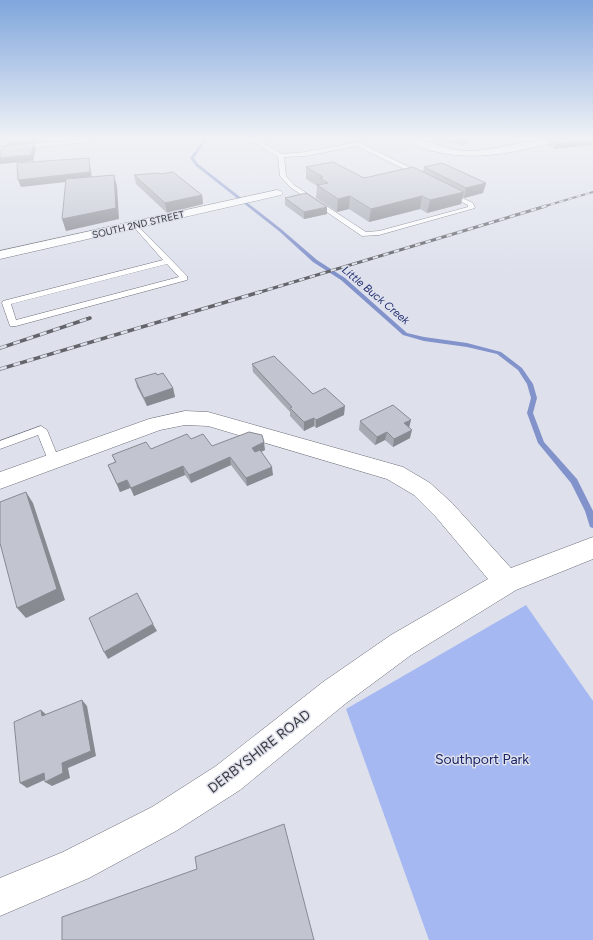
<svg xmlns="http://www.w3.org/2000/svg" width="593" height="940" viewBox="0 0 593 940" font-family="Figtree,sans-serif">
<rect width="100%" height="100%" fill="#dee1ec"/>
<path fill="#a6b8f1" d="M526,605L593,701V940H429L346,709Z"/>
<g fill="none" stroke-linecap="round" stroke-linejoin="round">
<path fill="#8292cb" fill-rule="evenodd" d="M204,139H207L194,158L198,164L281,229L317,260L345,278L407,333L424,337L467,343L501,352L522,368L533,384L537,398L533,413L544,442L577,479L593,511V528L590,527L585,511L571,483L538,443L527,413L531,398L527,384L518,370L497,354L467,347L424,341L403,335L341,280L313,262L279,231L196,166L190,158Z"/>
<defs>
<g id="service">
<path d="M0,139H9L0,142Z"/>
<path d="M85,139H91L89,142L0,151V147Z"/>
<path d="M249,139H256L282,154L305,152L358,142L409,167L411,172L420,177V179H416L406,174L404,169L357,146L305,156L284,157L286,176L294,185L366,232L379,231L468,207V205L445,194L444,193L447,191L473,203L475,208L379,235L362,236L290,187L280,176L278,157Z"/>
<path d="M135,223L187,276V280L16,326H10L2,303L3,301L163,260L133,226L132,225ZM167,264L179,277L16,320L11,304Z"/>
<path d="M41,426L47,430L60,462L58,465H50L38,435L0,449V441Z"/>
</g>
<g id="minor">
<path d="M408,139C429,139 447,151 468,151C499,150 529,139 560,139L558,141C517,152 476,162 433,151C425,149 414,145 408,139Z"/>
<path d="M277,190L281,191L283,193L281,195L0,259V251Z"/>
<path d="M185,411L208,412L403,467L430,483L452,503L511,568L593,537V559L516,590L411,655L345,704L240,790L176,831L89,878L0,916V878L63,852L152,807L216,766L323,682L391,635L488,579L436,517L414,495L387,479L208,426L185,425L160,430L0,489V472L149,419Z"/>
</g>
</defs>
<use href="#service" stroke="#6b6e77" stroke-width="1"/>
<use href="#minor" stroke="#6b6e77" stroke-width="1"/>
<use href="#service" fill="#fff" fill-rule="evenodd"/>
<use href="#minor" fill="#fff" fill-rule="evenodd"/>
<defs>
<path id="rail-far2" d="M542,207L593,192"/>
<path id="rail-far1" d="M257,293L546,206"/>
<g id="rail">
<path d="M0,348L90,318"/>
<path d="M0,369L260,292"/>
</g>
</defs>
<use href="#rail-far2" stroke="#63656a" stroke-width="2"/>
<use href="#rail-far1" stroke="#63656a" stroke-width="3"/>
<use href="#rail" stroke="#63656a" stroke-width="3.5"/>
<use href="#rail-far2" stroke="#dee1ec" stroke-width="1.5" stroke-dasharray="4.5" stroke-linecap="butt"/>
<use href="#rail-far1" stroke="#dee1ec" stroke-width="2" stroke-dasharray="5.5" stroke-linecap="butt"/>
<use href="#rail" stroke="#dee1ec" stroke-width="2.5" stroke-dasharray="7" stroke-linecap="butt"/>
</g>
<g fill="#a7a9b3">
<path d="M432,139H470L463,145Z"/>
<path d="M593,139L555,149L548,145L549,141Z"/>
<path d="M306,167L364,178L423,172L424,167L486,183L483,193L464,198L462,197L461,204L427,213L420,209L369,222L349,209L337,212L316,198L317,186L306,179Z"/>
<path d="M160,174L202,195L203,204L167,213L136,184L134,175Z"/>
<path d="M285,198L327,207V214L304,219L285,205Z"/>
<path d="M252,364L313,394L344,415L316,428L314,426L304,431L290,416V412L253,372Z"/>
<path d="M157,375L173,388L175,397L147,406L137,387L135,379Z"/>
<path d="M360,421L409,427L410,438L393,447L385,440L375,445L359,430Z"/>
<path d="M191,439L212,446L265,450L261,452L273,475L247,486L231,465L191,483L185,475L134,496L130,488L120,492L108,465L115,462L112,455L151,449Z"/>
</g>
<g fill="#888a92">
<path d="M6,139H39L38,142L8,145Z"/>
<path d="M464,139H470L463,145Z"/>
<path d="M593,141V145L555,149L556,144Z"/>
<path d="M34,143L36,149L33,161L0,164V158Z"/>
<path d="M89,158L92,179L21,187L18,180Z"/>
<path d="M114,175L117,186L119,219L66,231L62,219Z"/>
<path d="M486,183L483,193L464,198L466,188Z"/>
<path d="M464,192L461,204L427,213L430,200Z"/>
<path d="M202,195L203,204L167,213L165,203Z"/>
<path d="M350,196L349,209L337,212L338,199Z"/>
<path d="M422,196L420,209L369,222L371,209Z"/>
<path d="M327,207V214L304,219V212Z"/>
<path d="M173,388L175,397L147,406L144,398Z"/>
<path d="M345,406L344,415L316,428V420Z"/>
<path d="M314,418V426L304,431V422Z"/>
<path d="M411,420L409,428L404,423Z"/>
<path d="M412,430L410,438L393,447L394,439Z"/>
<path d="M387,432L385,440L375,445L377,437Z"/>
<path d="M264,442L265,450L252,456V448Z"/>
<path d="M230,457L231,465L191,483L189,475Z"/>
<path d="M183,466L185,475L134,496L131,488Z"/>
<path d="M272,467L273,475L247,486L246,478Z"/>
<path d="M127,480L130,488L120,492L117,484Z"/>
<path d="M26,492L33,503L65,600L26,618L17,608Z"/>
<path d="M153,624L157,631L108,659L104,652Z"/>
<path d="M82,700L87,706L96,756L68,768L70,778L52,786L45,782L62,763Z"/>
<path d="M41,710L48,716H42Z"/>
<path d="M44,773L51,777L27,788L20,783Z"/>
</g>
<g fill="#c2c5d0" stroke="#888a92">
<path d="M555,139H593V141L556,144L549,141Z"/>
<path d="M34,143L31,155L0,158V152L3,146Z"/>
<path d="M89,158L90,172L18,180L17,163Z"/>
<path d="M333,162L364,178L413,167L464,192L430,200L422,196L371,209L350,196L338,199L317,185L328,183L320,178L323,177L306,167Z"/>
<path d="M442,163L486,183L466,188L424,167Z"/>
<path d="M173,172L202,195L165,203L134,175L159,173L160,174Z"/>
<path d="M114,175L116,208L62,219L66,179Z"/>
<path d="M306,193L327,207L304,212L285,198Z"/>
<path d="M274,356L313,394L325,388L345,406L316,420L314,418L304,422L290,408L292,407L252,364Z"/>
<path d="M156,373L157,375L163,373L173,388L144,398L135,379Z"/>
<path d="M393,405L411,420L404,423L412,430L394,439L387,432L377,437L360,421Z"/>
<path d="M249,432L262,435L264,442L252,448L255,452L260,450L272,467L246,478L230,457L189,475L183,466L131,488L127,480L117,484L108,465L116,462L112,455L146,442L151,449L187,434L191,439L203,434L212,446Z"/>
<path d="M26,492L57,589L17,608L0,543V502Z"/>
<path d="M137,593L153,624L104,652L89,618Z"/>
<path d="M82,700L91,751L62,763L63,773L45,782L44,773L20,783L14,722L41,710L42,716Z"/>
<path d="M284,824L314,940H62V917L197,869L195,857Z"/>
</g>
<linearGradient id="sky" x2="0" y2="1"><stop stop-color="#7fa6dc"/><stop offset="0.51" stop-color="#f0f2f6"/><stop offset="1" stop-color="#f0f2f6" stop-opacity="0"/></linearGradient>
<rect width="593" height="271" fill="url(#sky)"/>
<g text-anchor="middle" stroke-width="3" stroke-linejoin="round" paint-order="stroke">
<g font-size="10" fill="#3b3c40" stroke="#dee1ec">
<text transform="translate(138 224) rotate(-13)" y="4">SOUTH 2ND STREET</text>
</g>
<g font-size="11" font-style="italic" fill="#232e71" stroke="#dee1ec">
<text transform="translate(376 295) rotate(40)" y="4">Little Buck Creek</text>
</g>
<g font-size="14" fill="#3b3c40" stroke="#dee1ec">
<text transform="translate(259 751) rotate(-38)" y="5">DERBYSHIRE ROAD</text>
</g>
<g font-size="14" fill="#1b2466" stroke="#dee1ec">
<text x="482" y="764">Southport Park</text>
</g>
</g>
</svg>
